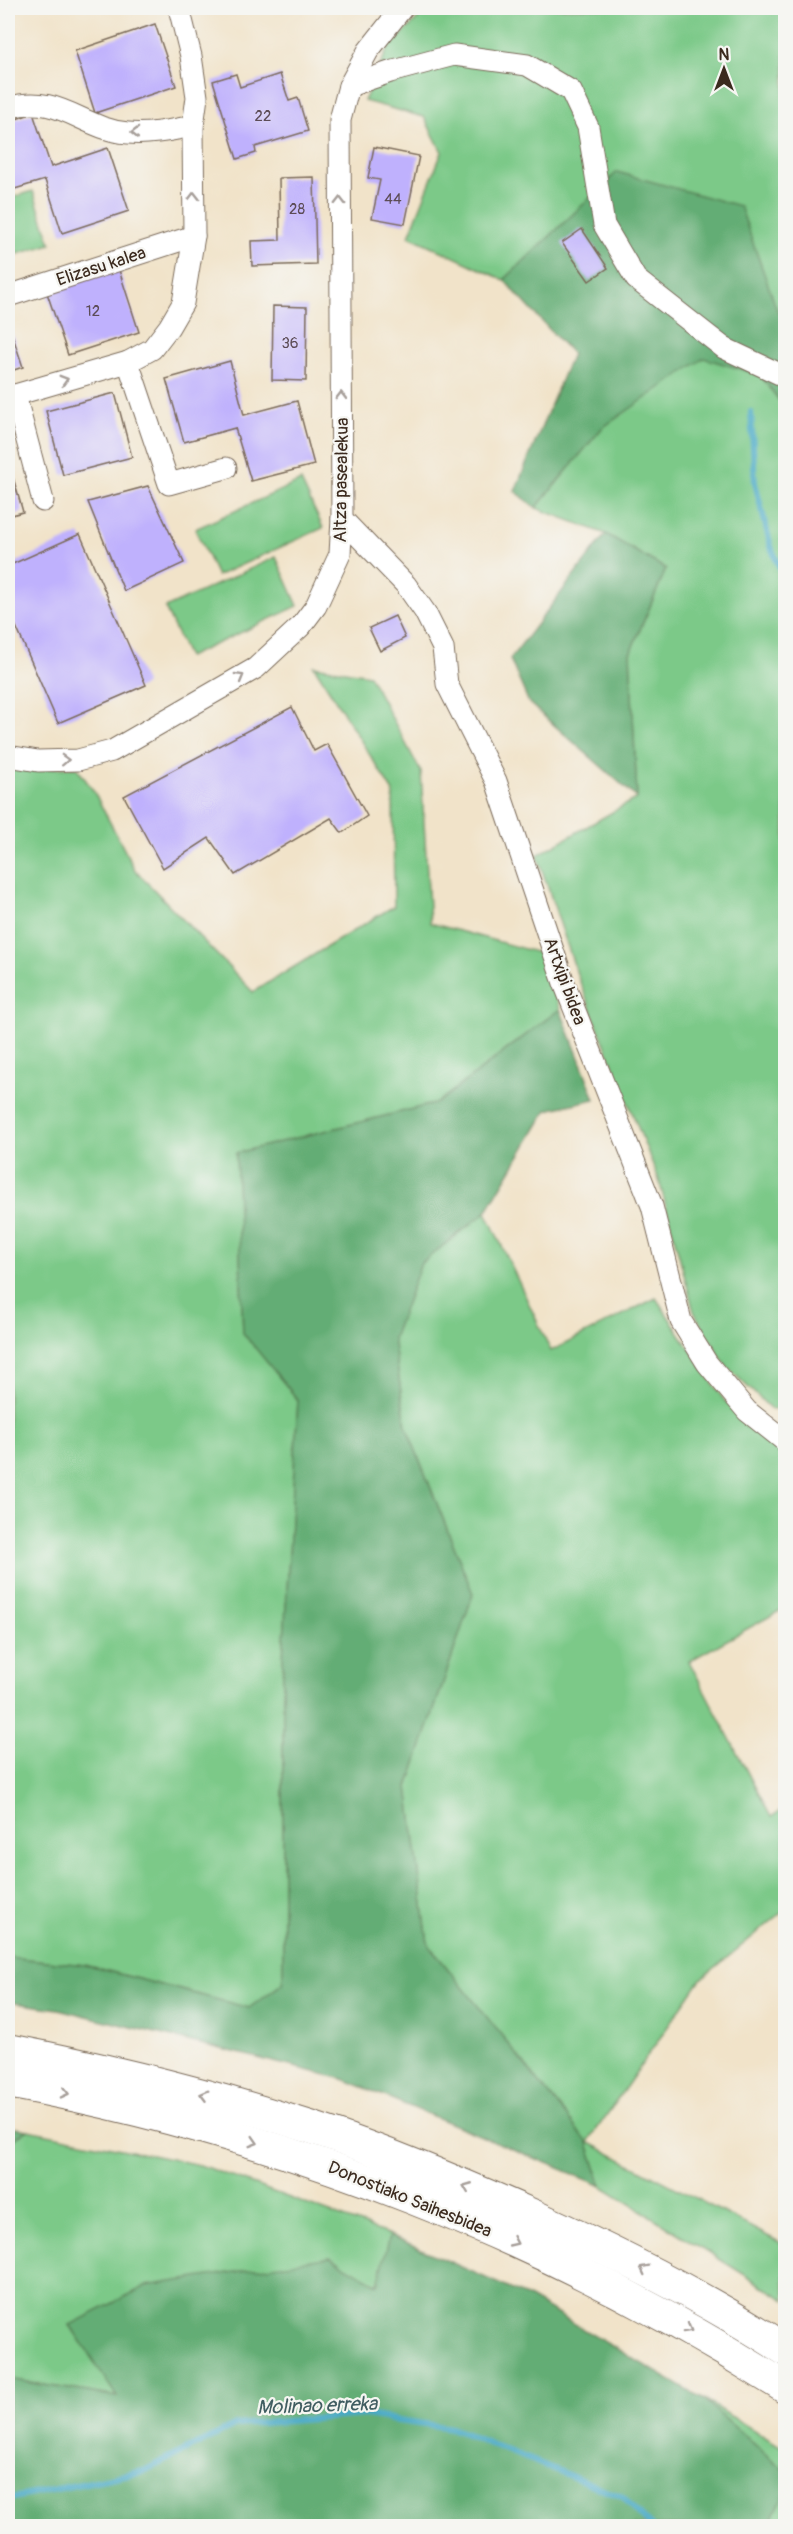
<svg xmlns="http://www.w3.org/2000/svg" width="793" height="2534" viewBox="0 0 793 2534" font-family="Pangolin,sans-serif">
<rect width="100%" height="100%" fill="#f6f6f2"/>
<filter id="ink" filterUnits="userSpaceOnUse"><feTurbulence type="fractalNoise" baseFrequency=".0167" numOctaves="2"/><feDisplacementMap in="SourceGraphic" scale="12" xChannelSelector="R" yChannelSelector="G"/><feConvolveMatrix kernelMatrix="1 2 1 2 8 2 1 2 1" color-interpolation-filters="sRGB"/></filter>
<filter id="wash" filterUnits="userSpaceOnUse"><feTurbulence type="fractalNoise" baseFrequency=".008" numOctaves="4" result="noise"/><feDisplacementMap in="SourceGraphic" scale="24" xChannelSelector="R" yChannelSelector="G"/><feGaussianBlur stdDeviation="1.35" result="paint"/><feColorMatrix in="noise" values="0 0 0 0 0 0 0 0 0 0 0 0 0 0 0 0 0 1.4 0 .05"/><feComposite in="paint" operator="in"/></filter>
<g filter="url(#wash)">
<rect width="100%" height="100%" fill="#f1e3c9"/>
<g fill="#7bc988" stroke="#5b7a53" stroke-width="1.5">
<path d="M429,8H785V320L618,172L504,280L409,236L442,152L424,117L364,101L388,48Z"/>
<path d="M33,191L51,244L8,257V199Z"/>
<path d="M704,357L760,375L785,408V1408L772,1410L726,1366L694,1312L659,1180L578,977L537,855L637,798L630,653L666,569L606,534L536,508L602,428Z"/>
<path d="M301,481L323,528L217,576L195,529Z"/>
<path d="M276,557L298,606L188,657L165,608Z"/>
<path d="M314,666L369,675L421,772L430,923L543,954L560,1009L437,1103L236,1153L243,1332L298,1400L283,1659V1983L249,2008L85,1965L8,1957V767L77,768L93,790L135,870L253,992L394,906L393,792Z"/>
<path d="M486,1212L551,1351L656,1298L724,1400L785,1451V1608L689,1661L771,1817L785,1808V1910L700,1980L588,2142L785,2245V2300L602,2186L588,2143L428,1944L408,1787L473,1594L406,1426L393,1338L421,1263Z"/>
<path d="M28,2130L200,2165L390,2235L379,2284L70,2325L118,2397L8,2379V2143Z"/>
<path d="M701,2398L785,2449V2471Z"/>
<path d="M785,2492V2526H769Z"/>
</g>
<g fill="#64ad74" stroke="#506c49" stroke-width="1.5">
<path d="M617,172L740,206L777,310L785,320V408L760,375L704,358L602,428L536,508L515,491L572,354L504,280Z"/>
<path d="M606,534L666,569L630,653L637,798L529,703L510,659Z"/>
<path d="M560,1009L595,1099L547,1110L486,1212L421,1263L393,1338L406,1426L473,1594L408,1787L428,1944L588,2143L602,2186L343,2079L58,2009L8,2002V1957L85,1965L249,2008L283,1983V1659L298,1400L243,1333L236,1153L437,1103Z"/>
<path d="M8,2127L28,2130L8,2143Z"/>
<path d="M390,2235L526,2296L701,2398L785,2471V2492L769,2526H8V2379L117,2397L70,2325L146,2286L330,2257L378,2284Z"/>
</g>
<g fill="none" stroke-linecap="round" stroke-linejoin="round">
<g stroke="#47a9c6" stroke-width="6">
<path d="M751,412L755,483L771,547L786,583"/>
<path d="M8,2499L144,2471L236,2425L365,2415L451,2428L623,2497L651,2526"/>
</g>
</g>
<g id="blocks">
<g fill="#bfb1fd">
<path d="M155,24L176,86L95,113L75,51Z"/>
<path d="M236,74L240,87L280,74L289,101L298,98L308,131L255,147L256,153L237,159L213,81Z"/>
<path d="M33,113L51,167L108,148L129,211L62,233L45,180L8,191V122Z"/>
<path d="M374,147L419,156L405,224L372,218L380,180L368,178Z"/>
<path d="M314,177L316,264L252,266L251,241L280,240L279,178Z"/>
<path d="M582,229L608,268L589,281L562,243Z"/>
<path d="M118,267L139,332L68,355L46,290Z"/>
<path d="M273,306L307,307L306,381L272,380Z"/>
<path d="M8,322L23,367L8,372Z"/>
<path d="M230,361L244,415L297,401L314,465L251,481L235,428L184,442L166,379Z"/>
<path d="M115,393L132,457L63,475L46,411Z"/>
<path d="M8,460L23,512L8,516Z"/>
<path d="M148,486L184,563L124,591L88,502Z"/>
<path d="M80,534L146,685L58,723L8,608V566Z"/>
<path d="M395,616L405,638L380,651L369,628Z"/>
<path d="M292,707L314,751L327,744L367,816L342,833L331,818L235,875L209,838L163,868L124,796Z"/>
</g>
</g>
</g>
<g filter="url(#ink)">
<use href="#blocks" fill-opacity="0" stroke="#7b6b5a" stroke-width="1.5"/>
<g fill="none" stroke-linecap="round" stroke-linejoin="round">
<defs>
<g id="minor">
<path d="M349,86L390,72L454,55L527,65L571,91L588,127L604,225L636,279L724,348L786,377"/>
<path d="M8,108C59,92 81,129 128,133C150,135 172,130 193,126"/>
<path d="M8,296L194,236"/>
<path d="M128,362L169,484L226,468"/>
<path d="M15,395L43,501"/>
<path d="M8,397L128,362L152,349L169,327L183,303L194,236L193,126L197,97L191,56L179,8"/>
<path d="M342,519L406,585L425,612L443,648L447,684L496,781L564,983L652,1206L681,1321L707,1363L747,1411L786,1442"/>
<path d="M8,756L38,761L78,760L112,751L256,668L301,626L316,606L340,554L342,519L340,120L349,86L368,51L402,8"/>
</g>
<g id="highway">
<path d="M8,2050C110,2070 211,2095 310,2127C386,2152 461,2184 534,2216C620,2255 706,2298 786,2350"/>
<path d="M8,2082C283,2133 549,2237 786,2388"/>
</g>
</defs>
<use href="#minor" stroke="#7b6b5a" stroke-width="23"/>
<use href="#highway" stroke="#7b6b5a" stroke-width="34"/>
<use href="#minor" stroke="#fff" stroke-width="21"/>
<use href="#highway" stroke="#fff" stroke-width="32"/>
</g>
<defs><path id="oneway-chevron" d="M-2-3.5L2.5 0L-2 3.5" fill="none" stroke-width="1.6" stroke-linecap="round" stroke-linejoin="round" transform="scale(1.5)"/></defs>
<g stroke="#a79f9a">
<use href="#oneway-chevron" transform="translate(135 133) rotate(-179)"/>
<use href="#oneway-chevron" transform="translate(194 196) rotate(-90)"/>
<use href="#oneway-chevron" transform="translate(340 201) rotate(-90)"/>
<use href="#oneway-chevron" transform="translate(64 380) rotate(-16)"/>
<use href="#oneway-chevron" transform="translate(341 396) rotate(-90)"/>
<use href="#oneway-chevron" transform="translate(240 677) rotate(-30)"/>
<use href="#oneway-chevron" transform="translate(65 760) rotate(-2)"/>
<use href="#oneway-chevron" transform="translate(65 2093) rotate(13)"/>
<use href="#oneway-chevron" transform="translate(204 2095) rotate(-165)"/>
<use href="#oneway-chevron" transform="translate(254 2142) rotate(17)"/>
<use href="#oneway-chevron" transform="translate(467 2187) rotate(-158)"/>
<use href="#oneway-chevron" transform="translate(514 2242) rotate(25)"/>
<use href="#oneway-chevron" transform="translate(644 2269) rotate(-153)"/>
<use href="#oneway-chevron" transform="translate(688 2329) rotate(29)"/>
</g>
</g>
<g text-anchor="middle" stroke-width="4.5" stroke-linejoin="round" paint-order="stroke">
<g font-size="15" fill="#5c4c56">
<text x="263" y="121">22</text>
<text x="393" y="204">44</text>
<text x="297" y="214">28</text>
<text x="93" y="316">12</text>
<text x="290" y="348">36</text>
</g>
<g font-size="18" fill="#3b2a1e" stroke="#f6f6f2">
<text transform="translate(101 266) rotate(-18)" y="6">Elizasu kalea</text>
<text transform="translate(341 480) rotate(-89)" y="6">Altza pasealekua</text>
<text transform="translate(565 981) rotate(70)" y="6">Artxipi bidea</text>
<text transform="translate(410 2199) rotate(22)" y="6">Donostiako Saihesbidea</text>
</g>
<g font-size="20" font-style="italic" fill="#405d61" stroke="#f6f6f2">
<text transform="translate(317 2405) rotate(-2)" y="7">Molinao erreka</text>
</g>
</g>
<rect width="793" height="2534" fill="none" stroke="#f6f6f2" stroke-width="30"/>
<g transform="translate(724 69)" stroke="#f6f6f2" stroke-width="4.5" paint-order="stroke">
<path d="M0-4.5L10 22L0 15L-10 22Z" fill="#3b2a1e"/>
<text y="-9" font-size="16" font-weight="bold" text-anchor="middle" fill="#3b2a1e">N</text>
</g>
</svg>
